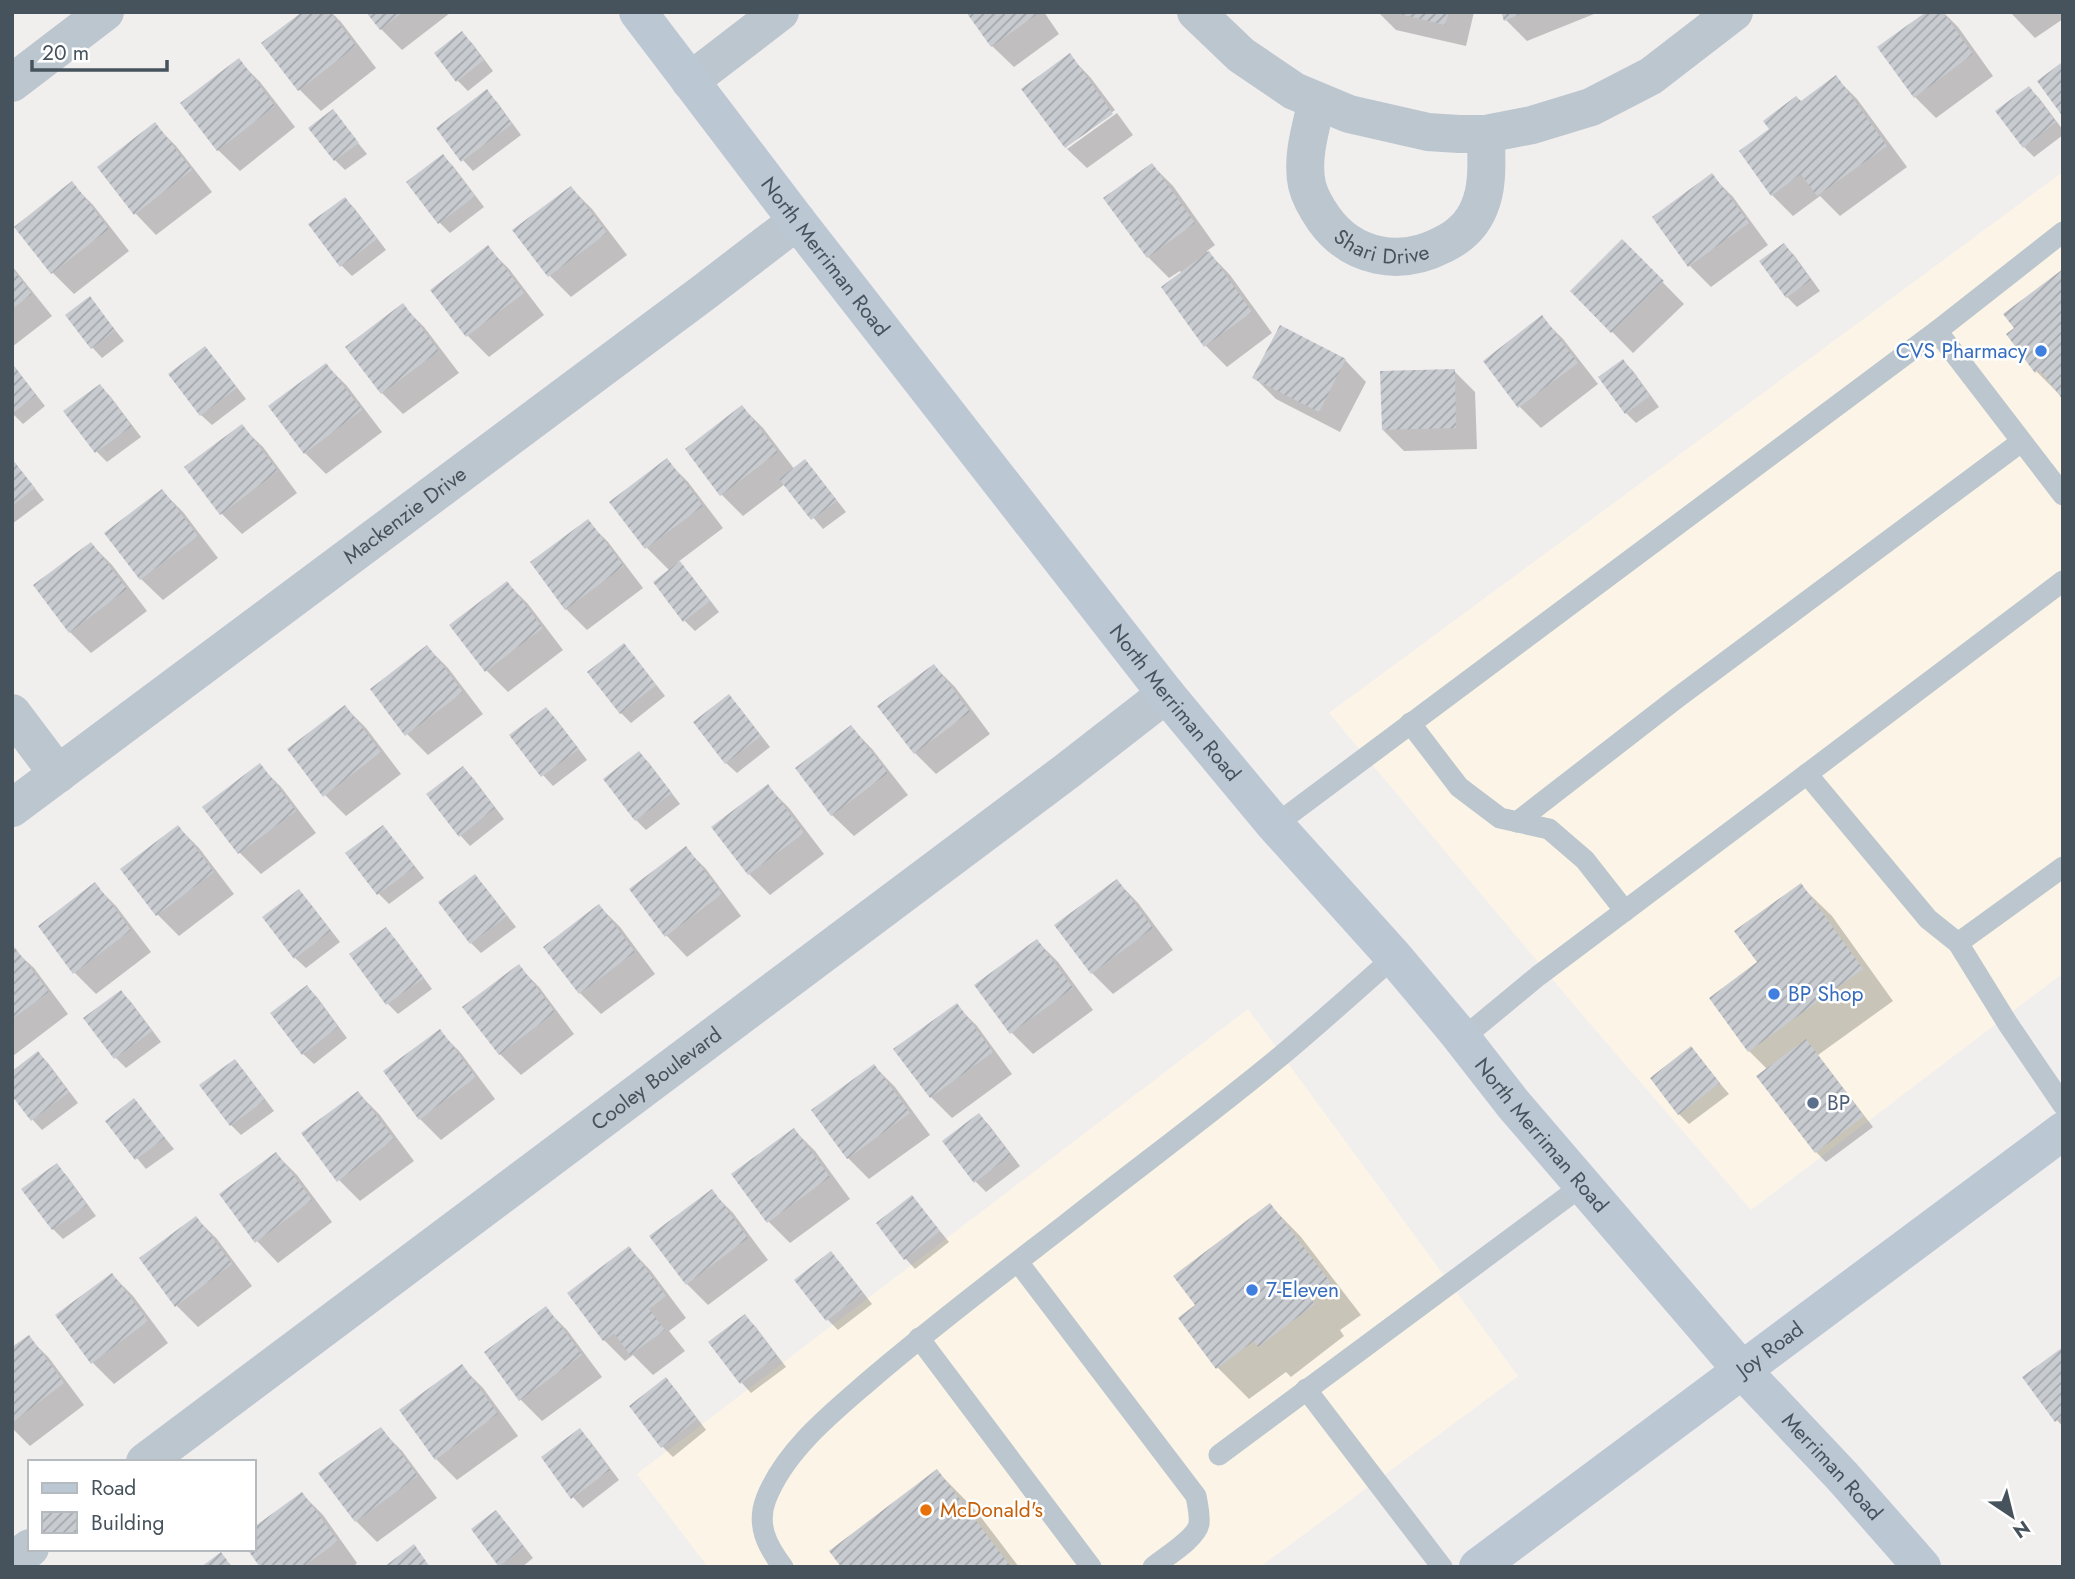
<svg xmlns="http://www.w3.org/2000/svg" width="2075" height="1579" viewBox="0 0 2075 1579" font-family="Jost,sans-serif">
<defs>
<pattern id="building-hatch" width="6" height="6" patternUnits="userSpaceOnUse" patternTransform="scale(1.75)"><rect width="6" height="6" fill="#c8ccd1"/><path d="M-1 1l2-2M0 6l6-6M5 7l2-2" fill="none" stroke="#a4a8ad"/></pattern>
</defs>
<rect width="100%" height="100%" fill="#f1eeee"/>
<g fill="#fcf5e7">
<path d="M2063,172V973L1751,1210L1586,1019L1329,713Z"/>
<path d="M1248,1009L1518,1376L1260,1567H708L637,1474Z"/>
</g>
<g fill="#0003">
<path d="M305,12H331L341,22L376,68L321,111L300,90L264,44Z"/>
<path d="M368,12H450V13L402,50L381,29Z"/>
<path d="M968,12H1044L1059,34L1014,67L992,46Z"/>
<path d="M1378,12H1474L1466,46L1396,30Z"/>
<path d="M1503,12H1593L1594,14L1527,41L1506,20Z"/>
<path d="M1929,12H1943L1958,27L1993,76L1936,118L1915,97Z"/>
<path d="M2010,12H2063V19L2035,38Z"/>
<path d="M462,33L472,43L493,71L468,91L457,80Z"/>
<path d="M1069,55L1090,77L1115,110L1067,145V148L1024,89Z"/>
<path d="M239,61L260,82L295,127L240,171L218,150Z"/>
<path d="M1836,78L1857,99L1907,167L1840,216L1820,196L1793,216L1772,195L1771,129L1801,103Z"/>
<path d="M2029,88L2039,98L2063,130V135L2034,157L2024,147Z"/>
<path d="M486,92L497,102L521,135L473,171L463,160Z"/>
<path d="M333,112L367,154L345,170L335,160Z"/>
<path d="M1117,113L1133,135L1087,168L1067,149Z"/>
<path d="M155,125L176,146L212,192L156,235L135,213Z"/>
<path d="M443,156L453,166L484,207L450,233L440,223L409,182Z"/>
<path d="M1152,165L1173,186L1215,245L1207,251L1230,275L1272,333L1227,367L1206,346L1163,287L1182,273L1180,271L1169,278L1148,257Z"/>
<path d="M1712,176L1733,197L1768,245L1711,287L1690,266L1654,218Z"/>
<path d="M72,184L93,205L129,251L74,294L53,273L16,227Z"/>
<path d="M571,188L592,209L627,255L571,297L550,276L515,230Z"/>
<path d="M345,199L355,209L386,250L352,276L341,265Z"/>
<path d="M1622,241L1684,304L1633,353L1572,291Z"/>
<path d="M1784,245L1794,255L1820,291L1797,307L1787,297Z"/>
<path d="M488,248L509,269L544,315L489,357L468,336L433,290Z"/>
<path d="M12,266L52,316L12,347Z"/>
<path d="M90,299L124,341L102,358L92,347Z"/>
<path d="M403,306L424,327L459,373L403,414L382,393L347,347Z"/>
<path d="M1542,318L1563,339L1598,384L1541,428L1520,407L1485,361Z"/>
<path d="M2016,328L2063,398L2037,372L2009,334Z"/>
<path d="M205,349L215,359L246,399L212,425L201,415L170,375Z"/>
<path d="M1345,360L1366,382L1340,432L1276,399L1255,378Z"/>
<path d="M1623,361L1633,371L1659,407L1636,423L1626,413Z"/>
<path d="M12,364L45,406L23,424L12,413Z"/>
<path d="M326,365L347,386L382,432L326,474L305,453Z"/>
<path d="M1454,371L1475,392L1477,449L1404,451L1383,430Z"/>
<path d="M100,386L110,396L141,437L107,462L97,452L66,412Z"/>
<path d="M742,407L763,428L795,470L805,462L815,472L846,512L823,529L785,484L743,516L722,495L687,449Z"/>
<path d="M241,426L263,447L297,493L242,534L221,513Z"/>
<path d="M12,459L44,500L12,524Z"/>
<path d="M667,461L688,482L723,528L678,562L690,574L719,612L695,631L685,621L670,571L647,548L612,502Z"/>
<path d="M162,491L183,512L218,558L163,600L141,579L107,533Z"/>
<path d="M587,521L608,542L643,588L587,630L566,609Z"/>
<path d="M91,544L112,565L147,611L91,653L70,632Z"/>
<path d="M507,583L528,604L563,650L508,692L487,671L452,625Z"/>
<path d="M624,646L634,656L665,696L631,723L621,713Z"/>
<path d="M427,647L448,668L483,714L428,755L407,734Z"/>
<path d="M934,666L955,687L990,734L936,774L915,753Z"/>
<path d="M729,697L739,707L770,747L737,773L726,763L695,723Z"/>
<path d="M345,707L366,728L401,774L346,816L325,795Z"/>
<path d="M546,709L556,719L587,760L553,786L543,775Z"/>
<path d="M851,727L872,749L908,795L854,836L832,815Z"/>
<path d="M639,753L649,763L680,804L646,830L636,820L605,780Z"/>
<path d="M260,766L281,787L316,833L261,874L240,853L205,807Z"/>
<path d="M463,768L473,778L504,819L470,846L460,835Z"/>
<path d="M768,787L789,808L824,854L770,895L749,874Z"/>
<path d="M178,827L199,848L234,894L179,936L158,915L123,869Z"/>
<path d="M393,838L424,878L389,904L379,894L348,853Z"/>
<path d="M685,848L706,869L741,916L687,957L666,935Z"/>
<path d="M475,877L485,887L516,927L481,953L471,943Z"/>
<path d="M1117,881L1138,903L1173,950L1113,994L1092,973Z"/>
<path d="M95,885L116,906L151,952L96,994L75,973L40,927Z"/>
<path d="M1800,885L1832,916L1893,1001L1818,1055L1873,1127L1826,1162L1816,1152L1768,1070L1749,1051L1759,963Z"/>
<path d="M309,902L340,942L306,968L295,958Z"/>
<path d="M599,906L620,927L655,974L601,1014L580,993Z"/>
<path d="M386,929L396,940L432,989L398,1014L388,1004L352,954Z"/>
<path d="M1037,941L1058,962L1093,1010L1033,1054L1012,1033L976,985Z"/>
<path d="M12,948L34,968L68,1014L13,1056Z"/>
<path d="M518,966L539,987L574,1034L521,1075L500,1054Z"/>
<path d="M307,987L317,997L347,1038L314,1064L303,1054L272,1013Z"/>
<path d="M121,992L131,1002L161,1042L126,1068L116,1058L86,1019Z"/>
<path d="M956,1005L977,1026L1012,1074L952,1118L931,1097Z"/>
<path d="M439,1031L460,1052L495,1099L441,1140L420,1119Z"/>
<path d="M1691,1049L1729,1094L1689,1124L1679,1114Z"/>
<path d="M38,1053L48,1063L78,1103L42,1130L32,1119Z"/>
<path d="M234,1061L244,1071L274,1111L241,1135L231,1125Z"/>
<path d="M874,1066L895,1087L930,1135L869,1179L848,1158L814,1110Z"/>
<path d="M358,1093L379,1114L414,1161L360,1201L339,1180Z"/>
<path d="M134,1100L174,1149L146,1169L107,1122Z"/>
<path d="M979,1115L989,1125L1020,1166L986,1192L976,1182Z"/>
<path d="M794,1130L815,1151L850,1199L790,1243L769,1222L734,1174Z"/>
<path d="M276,1154L297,1175L332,1222L278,1263L257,1241Z"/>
<path d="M57,1166L67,1176L96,1216L63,1239L53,1229L23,1190Z"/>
<path d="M712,1192L733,1213L768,1260L708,1305L687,1284Z"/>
<path d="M912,1197L949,1242L915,1269L905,1258Z"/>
<path d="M1270,1205L1301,1237L1361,1315L1340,1330L1344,1336L1291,1377L1286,1372L1249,1399L1218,1368L1180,1318L1198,1305Z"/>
<path d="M196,1218L217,1239L252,1286L198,1327L177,1306Z"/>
<path d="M629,1248L650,1270L686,1318L669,1331L685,1351L653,1375L633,1355L625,1361L604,1340Z"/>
<path d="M831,1254L841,1264L872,1304L838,1330L828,1320L797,1280Z"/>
<path d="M112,1275L133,1296L168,1343L114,1384L93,1363Z"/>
<path d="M546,1309L567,1330L602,1377L542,1421L521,1400L486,1352Z"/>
<path d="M745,1316L755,1326L786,1367L751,1393L741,1382Z"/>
<path d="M28,1337L49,1358L84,1405L30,1446L12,1428V1349Z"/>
<path d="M2063,1350V1427L2057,1420Z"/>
<path d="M462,1367L483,1388L518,1436L457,1480L436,1459Z"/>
<path d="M666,1379L676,1390L706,1430L673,1457L662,1446Z"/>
<path d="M381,1430L402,1451L437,1498L377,1542L356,1521Z"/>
<path d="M580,1430L590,1441L619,1480L583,1508L573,1497Z"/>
<path d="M937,1471L977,1512L1019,1567H843Z"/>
<path d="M302,1494L323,1515L357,1563L353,1567H262L254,1549V1529Z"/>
<path d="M496,1513L506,1523L533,1558L522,1567H502L474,1529Z"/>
</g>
<g fill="url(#building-hatch)">
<path d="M302,12H330L356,46L298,91L261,43Z"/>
<path d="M366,12H403L380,30Z"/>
<path d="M966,12H1040L991,47Z"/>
<path d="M1391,12H1449L1445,25Z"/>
<path d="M1501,12H1525L1504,21Z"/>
<path d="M1926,12H1943L1973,54L1914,98L1877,47Z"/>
<path d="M462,31L484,60L456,82L434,53Z"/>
<path d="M1070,53L1113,114L1065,148L1021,89Z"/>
<path d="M239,58L275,106L217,151L180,103Z"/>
<path d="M2061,63L2063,65V117L2037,81Z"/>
<path d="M1836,75L1887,146L1817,196L1801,174L1771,196L1739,151L1769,129L1763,121L1796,96L1801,101Z"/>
<path d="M2029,86L2056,122L2023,148L1995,111Z"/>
<path d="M487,89L512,124L461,162L436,128Z"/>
<path d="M333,109L359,143L334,161L308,128Z"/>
<path d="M155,122L192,170L134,215L97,167Z"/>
<path d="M443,154L475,196L438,224L406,182Z"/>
<path d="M1152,163L1195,223L1147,258L1103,198Z"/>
<path d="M1712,173L1749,223L1688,267L1652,217Z"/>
<path d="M72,181L109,229L51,274L14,227Z"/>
<path d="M571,186L607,233L548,277L512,230Z"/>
<path d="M345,197L377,239L340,267L308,224Z"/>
<path d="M1622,239L1664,281L1611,333L1570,291Z"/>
<path d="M1784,243L1811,280L1786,298L1759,261Z"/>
<path d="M488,245L524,293L466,337L430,290Z"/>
<path d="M1209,251L1252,312L1204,347L1161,287Z"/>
<path d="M12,268L32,294L12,309Z"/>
<path d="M2063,269V400L2039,369L2035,373L2006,334L2014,328L2003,314Z"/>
<path d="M90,296L115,330L91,349L65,315Z"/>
<path d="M403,303L439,351L381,394L345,347Z"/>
<path d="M1542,315L1578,363L1518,408L1483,361Z"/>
<path d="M1280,325L1346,359L1319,412L1252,378Z"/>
<path d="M205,346L237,388L200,416L168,374Z"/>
<path d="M1623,359L1650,396L1625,414L1598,377Z"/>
<path d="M12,363L36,395L12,414Z"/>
<path d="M326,363L362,410L304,454L268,406Z"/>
<path d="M1455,369L1456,428L1382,430L1380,371Z"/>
<path d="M100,384L132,426L95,453L63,411Z"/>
<path d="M742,405L778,452L720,496L685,449Z"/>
<path d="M242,424L278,471L220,515L184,467Z"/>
<path d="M667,458L703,506L645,549L609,502Z"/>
<path d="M12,459L35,488L12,506Z"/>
<path d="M805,459L837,501L811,520L779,479Z"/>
<path d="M162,489L198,536L140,580L104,533Z"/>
<path d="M588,519L624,566L565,610L530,562Z"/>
<path d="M91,542L127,589L69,633L33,585Z"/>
<path d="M680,561L710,601L683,622L653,582Z"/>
<path d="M507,581L543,628L485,672L449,625Z"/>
<path d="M624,643L656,685L620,714L587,672Z"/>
<path d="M427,645L463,692L405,736L370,689Z"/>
<path d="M934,664L970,712L914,754L877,706Z"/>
<path d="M729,694L761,736L725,764L693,722Z"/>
<path d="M345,705L381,752L323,797L287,749Z"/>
<path d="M546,707L579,749L541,777L509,735Z"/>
<path d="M851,725L888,773L831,816L795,768Z"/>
<path d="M639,751L672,793L635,821L603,779Z"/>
<path d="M260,763L296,811L238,854L202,807Z"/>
<path d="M463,766L495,808L459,837L426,794Z"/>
<path d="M768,784L804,833L748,875L711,827Z"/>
<path d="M178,825L214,872L156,916L120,869Z"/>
<path d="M383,825L415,867L377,895L345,853Z"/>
<path d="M686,846L722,894L665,937L629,889Z"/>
<path d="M475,874L507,916L470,944L438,902Z"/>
<path d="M1117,879L1153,928L1091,974L1054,925Z"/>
<path d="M95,882L131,930L73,974L38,926Z"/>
<path d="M1801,883L1863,969L1748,1052L1709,998L1757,962L1734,931Z"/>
<path d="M299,889L331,931L294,959L262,917Z"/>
<path d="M599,904L635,952L579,994L543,947Z"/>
<path d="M386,927L424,978L386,1005L349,954Z"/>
<path d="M1037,939L1073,988L1010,1034L974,985Z"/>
<path d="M12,944L49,992L12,1019Z"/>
<path d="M519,964L555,1012L499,1055L462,1007Z"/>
<path d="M307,985L338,1027L302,1055L270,1013Z"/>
<path d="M121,990L152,1031L114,1059L83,1018Z"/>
<path d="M957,1003L993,1052L930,1098L893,1049Z"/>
<path d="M440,1029L476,1077L419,1120L383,1071Z"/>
<path d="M1806,1039L1864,1116L1815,1153L1756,1076Z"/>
<path d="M1691,1046L1720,1083L1678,1115L1650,1078Z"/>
<path d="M38,1051L69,1092L31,1121L12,1096V1071Z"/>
<path d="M235,1059L265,1100L230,1126L199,1085Z"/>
<path d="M874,1064L910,1113L847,1159L811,1110Z"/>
<path d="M358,1091L394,1139L337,1182L301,1133Z"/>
<path d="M134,1098L165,1138L135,1160L105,1121Z"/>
<path d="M979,1113L1011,1155L974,1183L942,1141Z"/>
<path d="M794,1128L830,1177L767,1223L731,1174Z"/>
<path d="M276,1152L312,1200L255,1243L219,1194Z"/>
<path d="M57,1163L87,1205L52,1230L21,1189Z"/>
<path d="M712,1189L748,1238L686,1285L649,1236Z"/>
<path d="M912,1195L940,1231L904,1260L876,1223Z"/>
<path d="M1270,1203L1331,1283L1310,1298L1315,1304L1258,1347L1254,1341L1216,1369L1178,1318L1195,1305L1173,1276Z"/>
<path d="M196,1216L232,1264L175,1307L139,1258Z"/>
<path d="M629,1246L666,1296L649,1309L665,1330L630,1355L614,1333L603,1341L567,1293Z"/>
<path d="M831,1251L863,1293L826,1321L794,1280Z"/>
<path d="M112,1273L148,1321L91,1364L55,1315Z"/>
<path d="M546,1306L582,1355L519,1401L484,1352Z"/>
<path d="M745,1314L777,1356L740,1384L708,1342Z"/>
<path d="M29,1335L64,1383L12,1423V1347Z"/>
<path d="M2063,1347V1416L2055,1422L2022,1377Z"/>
<path d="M462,1364L498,1414L435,1460L399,1410Z"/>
<path d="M666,1377L697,1419L661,1448L629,1406Z"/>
<path d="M381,1427L418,1476L355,1522L318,1473Z"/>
<path d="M580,1428L610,1470L571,1499L541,1457Z"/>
<path d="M937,1469L1011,1567H841L829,1551Z"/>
<path d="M302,1492L338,1541L303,1567H260L247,1549H254V1527Z"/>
<path d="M496,1510L524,1547L499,1567L471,1529Z"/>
<path d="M414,1544L430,1567H384Z"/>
<path d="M221,1552L232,1567H201Z"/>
</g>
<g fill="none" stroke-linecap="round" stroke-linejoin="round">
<g stroke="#bcc6ce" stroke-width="21">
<path d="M1937,331L2063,232"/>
<path d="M1410,723L1459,787L1500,818L1549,829L1585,860L1625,911"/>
<path d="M1807,774L2063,581"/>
<path d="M1517,822L1677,698L2021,442"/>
<path d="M1275,825L1937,331L2063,495"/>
<path d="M1958,943L2008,1024L2063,1105"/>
<path d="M1463,1038L1538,976L1807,774L1928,919L1958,943L2063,867"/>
<path d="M1018,1262L1196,1496C1198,1506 1200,1515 1199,1524C1196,1539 1165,1557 1153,1567"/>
<path d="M919,1338L1091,1567"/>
<path d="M1306,1389L1442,1567"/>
<path d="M1219,1455L1583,1185"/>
<path d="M783,1567C767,1546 756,1525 766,1499C785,1450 832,1413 870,1380C933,1326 999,1276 1065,1225C1137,1168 1212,1113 1282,1055C1320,1023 1357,990 1394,957"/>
</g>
<g stroke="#bcc6ce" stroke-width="38">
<path d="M1196,12L1241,55L1294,91L1349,114L1428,132L1459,134H1486L1532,125L1591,107L1651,76L1734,12"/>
<path d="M690,81L780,12"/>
<path d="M12,83L105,12"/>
<path id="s1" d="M1317,101C1311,127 1301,158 1307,185C1310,197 1317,209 1324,219C1352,258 1400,267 1442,245C1459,237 1472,225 1479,208C1489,185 1486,158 1486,134"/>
<path d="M12,713L58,774"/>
<path id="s2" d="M12,808L703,293L797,221"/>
<path id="s3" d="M145,1462L1067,771L1166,694"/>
<path d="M12,1561L30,1548"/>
</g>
<g stroke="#bbc8d3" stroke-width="38">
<path id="s4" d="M638,12L797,221L1166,694L1275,825L1394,957L1457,1032L1514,1105L1741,1369L1842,1476L1922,1567"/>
<path id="s5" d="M1478,1567L2063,1131"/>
</g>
</g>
<g fill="#3f7fe0" stroke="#fff" stroke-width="2.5">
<circle cx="2041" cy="351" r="7"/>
<circle cx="1774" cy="994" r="7"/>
<circle cx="1252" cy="1290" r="7"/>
</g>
<circle fill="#5c6f8a" stroke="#fff" stroke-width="2.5" cx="1813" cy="1103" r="7"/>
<circle fill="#e8710a" stroke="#fff" stroke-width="2.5" cx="926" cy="1510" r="7"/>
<g text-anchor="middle" stroke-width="5" stroke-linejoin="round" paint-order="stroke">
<g font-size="21" fill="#46535c" stroke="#fff">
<text dy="7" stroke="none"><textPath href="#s1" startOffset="192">Shari Drive</textPath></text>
<text dy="7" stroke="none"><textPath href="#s4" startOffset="308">North Merriman Road</textPath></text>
<text dy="7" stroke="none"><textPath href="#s2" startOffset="490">Mackenzie Drive</textPath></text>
<text dy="7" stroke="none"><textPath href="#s4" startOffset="875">North Merriman Road</textPath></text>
<text dy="7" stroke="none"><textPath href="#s3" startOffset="639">Cooley Boulevard</textPath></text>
<text dy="7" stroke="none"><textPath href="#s4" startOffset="1442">North Merriman Road</textPath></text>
<text dy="7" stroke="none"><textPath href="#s5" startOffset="364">Joy Road</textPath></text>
<text dy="7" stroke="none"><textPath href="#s4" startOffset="1883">Merriman Road</textPath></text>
</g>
<g font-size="21" fill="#366cbe" stroke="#fff" text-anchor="start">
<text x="2027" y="358" text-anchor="end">CVS Pharmacy</text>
<text x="1788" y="1001">BP Shop</text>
<text x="1266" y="1297">7-Eleven</text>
</g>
<g font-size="21" fill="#4e5e75" stroke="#fff" text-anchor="start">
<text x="1827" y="1110">BP</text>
</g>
<g font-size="21" fill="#c56008" stroke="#fff" text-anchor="start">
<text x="940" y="1517">McDonald's</text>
</g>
</g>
<rect width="2075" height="1579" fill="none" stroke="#46535c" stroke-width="28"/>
<rect x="28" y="1460" width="228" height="91" fill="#ffffff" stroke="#b5babe" stroke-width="2"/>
<rect x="42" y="1483" width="35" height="10" fill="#bbc8d3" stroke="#b5babe" stroke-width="2"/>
<text x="91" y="1495" font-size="21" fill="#46535c">Road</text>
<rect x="42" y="1512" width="35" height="21" fill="url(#building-hatch)" stroke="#b5babe" stroke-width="2"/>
<text x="91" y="1530" font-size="21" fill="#46535c">Building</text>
<g transform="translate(2012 1516) rotate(145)" stroke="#ffffff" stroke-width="5" paint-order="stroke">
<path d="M0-5L12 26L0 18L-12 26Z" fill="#46535c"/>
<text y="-10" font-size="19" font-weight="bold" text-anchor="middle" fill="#46535c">N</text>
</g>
<path d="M32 60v10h135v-10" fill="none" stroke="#46535c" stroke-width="3.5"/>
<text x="42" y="60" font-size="21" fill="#46535c" stroke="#ffffff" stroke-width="5" paint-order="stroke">20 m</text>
</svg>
